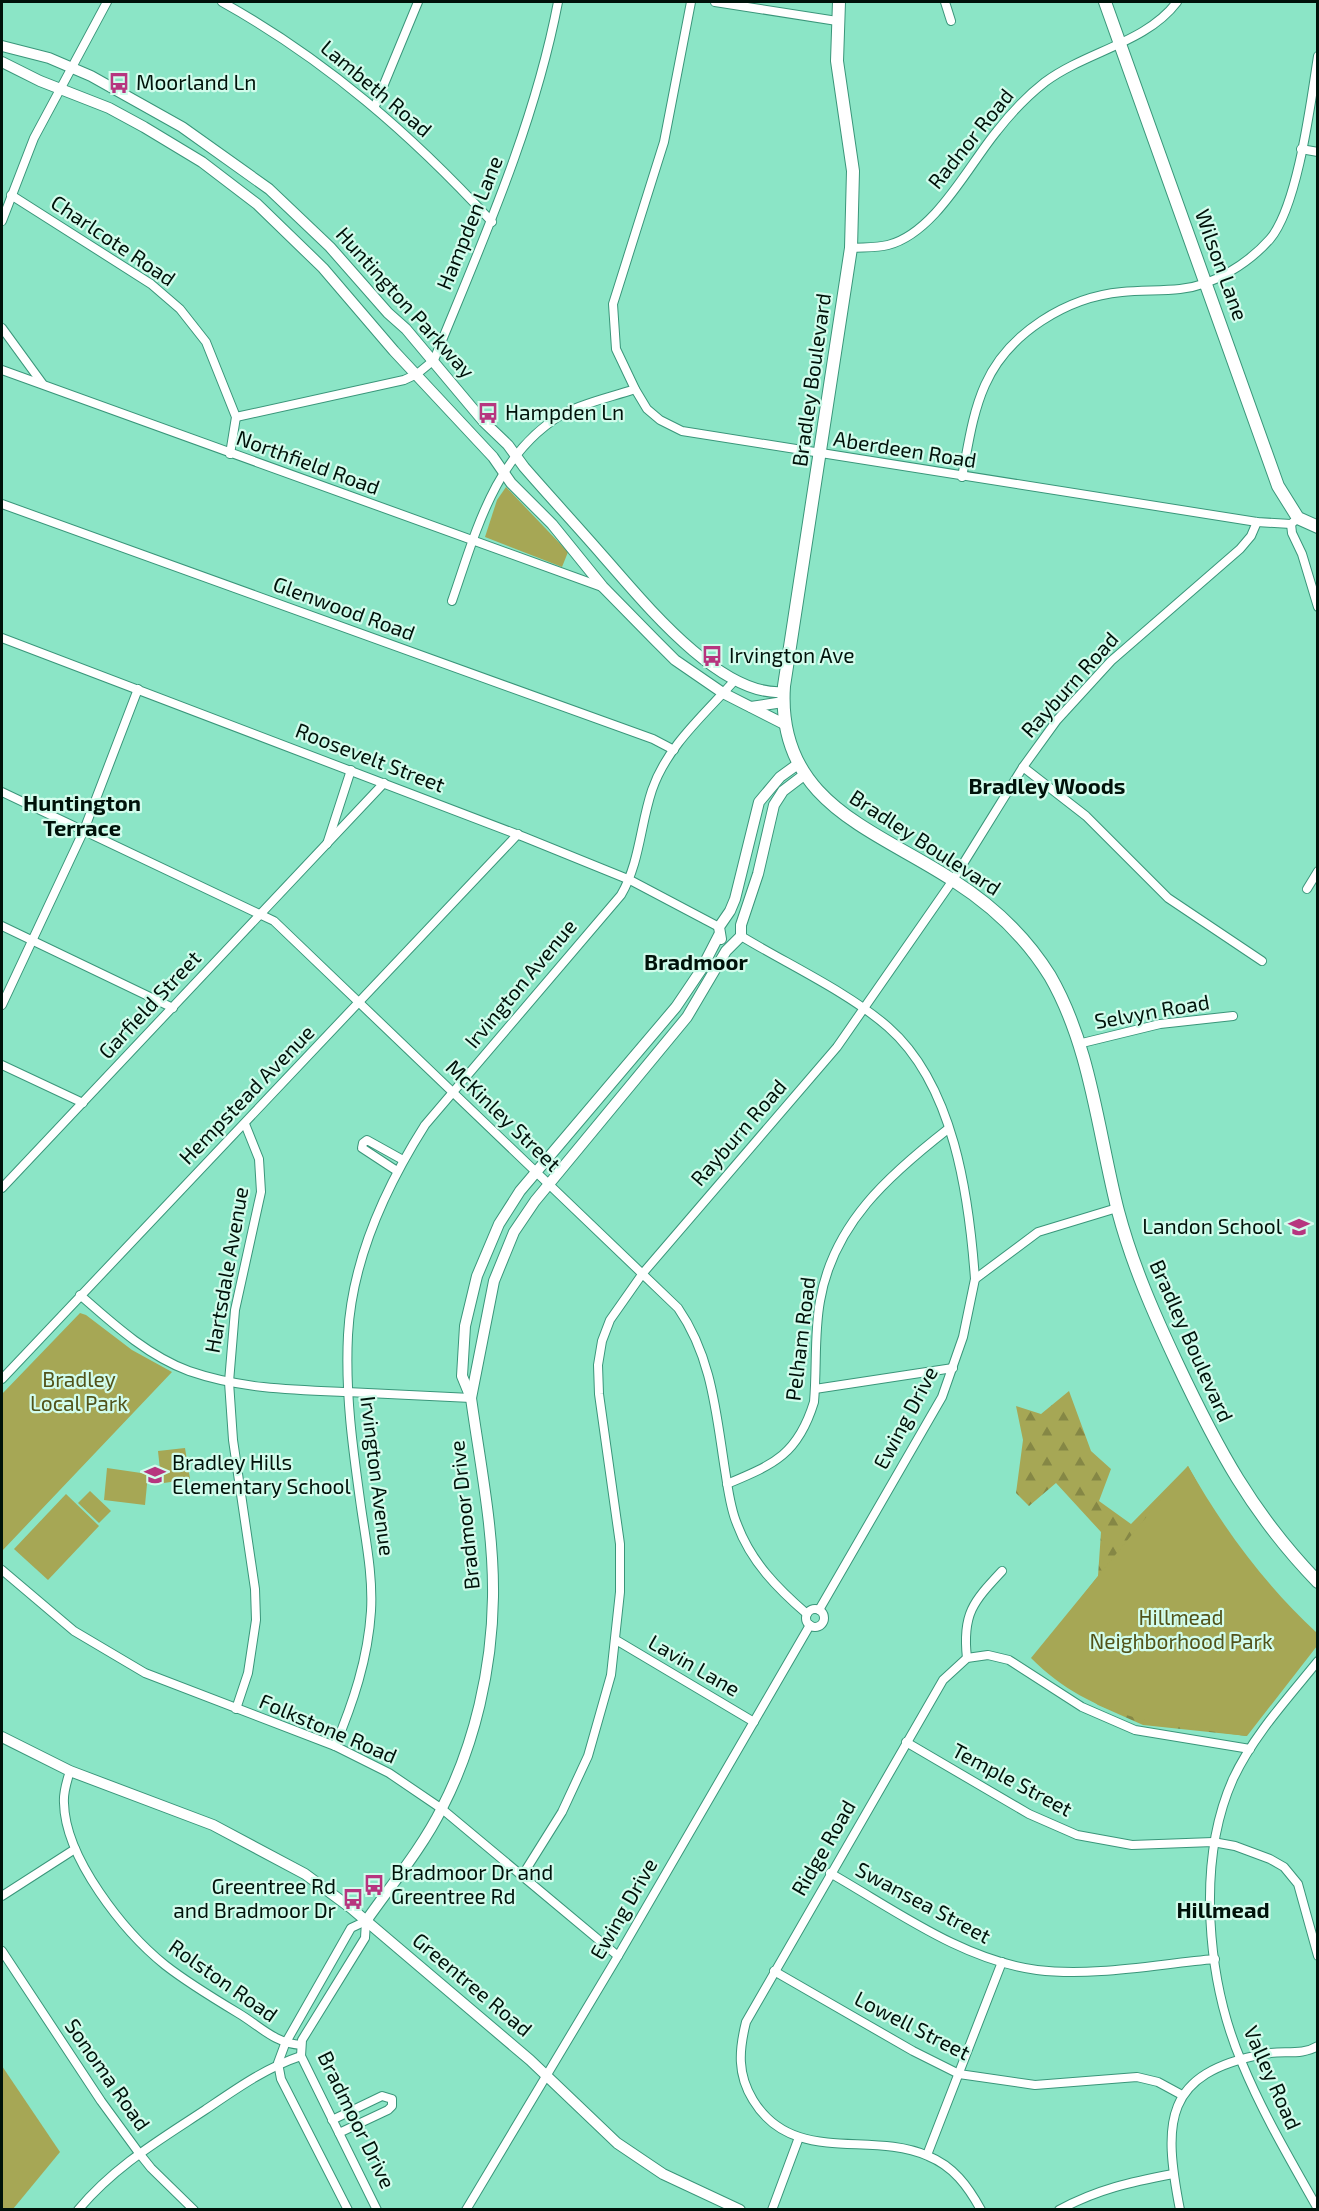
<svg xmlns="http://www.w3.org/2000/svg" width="1319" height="2211" viewBox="0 0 1319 2211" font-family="'Exo 2',sans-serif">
<defs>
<pattern id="forest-firs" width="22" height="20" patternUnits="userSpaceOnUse" patternTransform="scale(1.5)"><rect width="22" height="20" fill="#a6a755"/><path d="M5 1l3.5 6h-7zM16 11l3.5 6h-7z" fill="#858745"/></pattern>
</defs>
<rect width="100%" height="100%" fill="#8be5c6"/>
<path fill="url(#forest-firs)" d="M1069,1391L1091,1451L1111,1469L1099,1501L1131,1524L1188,1466L1248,1576L1247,1736L1143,1725L1098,1705L1033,1659L1098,1576L1101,1532L1056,1483L1029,1506L1016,1493L1023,1440L1016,1406L1041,1414Z"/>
<g fill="#a6a755">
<path d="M506,487L568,552L562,567L485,537L497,500Z"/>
<path d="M80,1313L86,1315L132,1350L172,1372L2,1551V1394Z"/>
<path d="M185,1448L190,1479L151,1485L153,1476L160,1470L158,1451Z"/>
<path d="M1188,1466C1223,1528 1265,1585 1317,1633V1646L1247,1736C1164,1725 1094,1721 1031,1658Z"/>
<path d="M107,1468L148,1474L145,1505L104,1500Z"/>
<path d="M90,1491L111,1511L99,1523L78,1503Z"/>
<path d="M66,1494L99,1526L48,1580L14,1549Z"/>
<path d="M2,2066L60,2152L13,2209H2Z"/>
</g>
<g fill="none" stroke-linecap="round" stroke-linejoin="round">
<defs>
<g id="minor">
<path d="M222,2C326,60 412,135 492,222"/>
<path d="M691,2L664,142L613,304L616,349L635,389L647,409L660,420L682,431L1257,522L1291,524L1298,518"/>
<path d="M715,2L837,21"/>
<path d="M945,2L951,21"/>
<path d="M375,106L418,2"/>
<path d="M1301,149L1318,152"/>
<path d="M11,195L151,284L180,309L206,342L236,417L230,454"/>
<path d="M2,221L34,138L107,2"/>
<path d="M851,248C863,247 876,248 888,245C935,233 968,166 997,131C1011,113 1027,96 1045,82C1087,51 1146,43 1177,2"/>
<path d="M2,328L42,383"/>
<path d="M2,370L602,587"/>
<path d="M236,417L404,380L417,374L434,360C482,242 534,127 558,2"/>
<path d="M962,477C968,447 972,414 985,385C1008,333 1067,297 1122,292C1141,290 1161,291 1180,289C1213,286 1249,263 1270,239C1298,206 1311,101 1318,56"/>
<path d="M2,504L653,739L674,750"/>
<path d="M1291,524L1292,533L1302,554L1318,607"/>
<path d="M452,601C476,532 494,456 561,415C582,403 612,397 635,389"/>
<path d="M2,638L524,837L630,880L719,927"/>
<path d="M1023,767L1086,816L1168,898L1262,961"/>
<path d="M2,792L274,921L678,1308C712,1357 716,1413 725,1470C728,1488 730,1508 737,1524C751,1562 778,1589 807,1614"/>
<path d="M327,844L351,770"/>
<path d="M1307,889L1318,871"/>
<path d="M2,926L173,1008"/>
<path d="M741,936C787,964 848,992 888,1027C954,1085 969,1196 975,1279"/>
<path d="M2,1005L84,830L138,689"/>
<path d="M1078,1044L1160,1024L1233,1016"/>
<path d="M2,1065L83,1103"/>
<path d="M397,1171L362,1148L363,1143L367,1140L403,1160"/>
<path d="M2,1188L384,783"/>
<path d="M80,1295C113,1324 148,1356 189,1371C241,1389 293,1390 347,1392C389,1394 430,1396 471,1398"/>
<path d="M2,1379L518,834"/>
<path d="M815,1389L953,1368"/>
<path d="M727,1484C775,1464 798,1454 814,1402C817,1368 814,1334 820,1301C833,1224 889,1175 948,1129"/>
<path d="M2,1570L74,1631L145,1673L335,1746L389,1773L442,1809L618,1956"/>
<circle cx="815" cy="1618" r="9"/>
<path d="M819,1610L942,1397L963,1337L975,1279L1038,1232L1117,1208"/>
<path d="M616,1640L754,1722"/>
<path d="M967,1658C962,1614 973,1602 1002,1571"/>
<path d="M1318,1661C1288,1698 1253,1736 1233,1779C1196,1862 1207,1981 1242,2063C1263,2114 1291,2161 1318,2209"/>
<path d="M236,1709L248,1673L256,1620L255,1589L233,1440L229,1382L235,1310L261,1192L259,1159L245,1124"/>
<path d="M906,1742L1029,1814L1077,1835L1132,1845L1213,1842L1235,1846L1270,1859L1284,1867L1298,1884L1318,1956"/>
<path d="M335,1746C353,1703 368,1659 371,1611C373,1576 366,1542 361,1507C353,1450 345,1394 348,1335C352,1259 385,1188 425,1125L621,895C640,862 640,826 652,790C667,746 705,714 735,680"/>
<path d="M70,1771C67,1781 63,1792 64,1803C65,1858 124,1932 165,1965C188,1983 213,1998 238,2013C260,2026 274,2043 301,2045"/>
<path d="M830,1873C895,1910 962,1960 1037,1970C1095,1977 1157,1964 1215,1959"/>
<path d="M522,1876L562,1812L588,1756L611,1675L620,1592V1544L599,1394L598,1365L602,1341L610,1320L643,1273L837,1047L953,880L1023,767L1057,720L1111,661L1240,549L1251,536L1257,522"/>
<path d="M2,1896L75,1849"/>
<path d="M366,1921L365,1938L302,2040L301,2056L377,2210"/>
<path d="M2,1951L101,2101L139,2153L151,2168L194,2210"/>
<path d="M774,1971L913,2051L959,2074L1035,2085L1137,2077L1158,2082L1182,2095"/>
<path d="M332,2120L382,2096L392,2099V2106L388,2110L339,2133"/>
<path d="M927,2155L1002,1962"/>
<path d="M78,2210C115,2166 158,2141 205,2110C236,2089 265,2068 301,2056"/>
<path d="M348,2210L281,2079L278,2063L285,2044L351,1928L366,1921"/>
<path d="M466,2210L618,1956L810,1625"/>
<path d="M772,2210L798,2140"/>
<path d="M981,2210C968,2186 953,2166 928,2156C869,2130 793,2166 753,2100C737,2074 739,2050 746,2022L943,1680L967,1658L988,1655L1009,1660L1082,1707L1135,1730L1250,1749"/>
<path d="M1059,2210C1098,2189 1131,2182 1173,2174"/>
<path d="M1180,2210C1163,2122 1163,2073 1264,2054C1282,2050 1302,2056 1318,2046"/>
</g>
<g id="tertiary">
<path d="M2,46L49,58L91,76L182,127L269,189L330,247L388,313L406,329L484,422L508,445L524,467C550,497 577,526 603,556C642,600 719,697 783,692"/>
<path d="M2,62L40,81L109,108L144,127L202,162L257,204L323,268L394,351L493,457L511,483L552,524L603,587L655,640L675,660L723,693L786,725"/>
<path d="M751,707L783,702"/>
<path d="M721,939L719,927L730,911L735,899L759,802L780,777L798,764"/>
<path d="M471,1398L494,1281L514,1232L535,1201L687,1017L726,951L741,936V925L758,874L774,805L783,791L804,775"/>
<path d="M2,1737L70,1771L213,1825L305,1874L351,1908L530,2060L617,2143L663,2174L740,2210"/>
<path d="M366,1921C392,1884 422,1848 442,1808C475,1744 492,1668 493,1597C494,1531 480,1463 471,1398L462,1376L465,1326L477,1276L499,1224L520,1191L676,1007L701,970L719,935"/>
</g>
<g id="secondary">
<path d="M839,2L837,61L853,171L851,248L784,686C776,803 875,829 954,881C993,906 1026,937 1050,976C1091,1047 1098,1133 1118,1211C1132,1264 1154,1314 1177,1363C1217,1448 1252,1514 1318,1582"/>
<path d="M1105,2L1278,486L1298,518L1318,527"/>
</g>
</defs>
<use href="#minor" stroke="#3a967a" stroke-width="10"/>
<use href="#tertiary" stroke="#3a967a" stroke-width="12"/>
<use href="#secondary" stroke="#3a967a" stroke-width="14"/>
<use href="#minor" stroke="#fff" stroke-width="8"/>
<use href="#tertiary" stroke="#fff" stroke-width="10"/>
<use href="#secondary" stroke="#fff" stroke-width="12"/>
</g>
<defs>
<symbol id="bus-bare" viewBox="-9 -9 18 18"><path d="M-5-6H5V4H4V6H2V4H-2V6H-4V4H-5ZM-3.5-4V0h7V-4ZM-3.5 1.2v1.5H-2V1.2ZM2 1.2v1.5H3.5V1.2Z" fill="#b7357f" stroke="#d2fcec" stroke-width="2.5" paint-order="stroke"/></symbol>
<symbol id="school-bare" viewBox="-9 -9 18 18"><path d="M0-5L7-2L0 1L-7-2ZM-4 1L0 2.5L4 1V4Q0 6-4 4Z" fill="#b7357f" stroke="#d2fcec" stroke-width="2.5" paint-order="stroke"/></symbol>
</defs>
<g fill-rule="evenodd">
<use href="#bus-bare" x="104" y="68" width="30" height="30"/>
<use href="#bus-bare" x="473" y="398" width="30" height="30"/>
<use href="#bus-bare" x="697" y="641" width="30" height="30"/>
<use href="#school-bare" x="1284" y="1212" width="30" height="30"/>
<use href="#school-bare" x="140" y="1460" width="30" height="30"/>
<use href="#bus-bare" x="359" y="1870" width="30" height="30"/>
<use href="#bus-bare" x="338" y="1884" width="30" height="30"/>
</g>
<g text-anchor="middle" stroke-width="4.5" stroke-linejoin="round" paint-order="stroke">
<g font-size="21" fill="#00120a" stroke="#d2fcec" text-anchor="start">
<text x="136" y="90">Moorland Ln</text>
<text x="505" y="420">Hampden Ln</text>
<text x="729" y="663">Irvington Ave</text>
<text x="1282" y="1234" text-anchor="end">Landon School</text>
<text x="172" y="1470">Bradley Hills<tspan x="172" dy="24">Elementary School</tspan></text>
<text x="391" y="1880">Bradmoor Dr and<tspan x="391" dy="24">Greentree Rd</tspan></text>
<text x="336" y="1894" text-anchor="end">Greentree Rd<tspan x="336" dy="24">and Bradmoor Dr</tspan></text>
</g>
<g font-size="21" fill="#00120a" stroke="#d2fcec">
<text transform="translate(376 89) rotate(40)" y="7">Lambeth Road</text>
<text transform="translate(971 139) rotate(-51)" y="7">Radnor Road</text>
<text transform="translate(470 223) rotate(-68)" y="7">Hampden Lane</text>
<text transform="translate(113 241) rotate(34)" y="7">Charlcote Road</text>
<text transform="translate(1221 265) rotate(70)" y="7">Wilson Lane</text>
<text transform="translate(405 303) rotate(48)" y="7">Huntington Parkway</text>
<text transform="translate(812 380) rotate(-82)" y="7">Bradley Boulevard</text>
<text transform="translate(905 450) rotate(9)" y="7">Aberdeen Road</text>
<text transform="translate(308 463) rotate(20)" y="7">Northfield Road</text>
<text transform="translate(344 609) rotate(20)" y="7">Glenwood Road</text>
<text transform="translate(1070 685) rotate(-48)" y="7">Rayburn Road</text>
<text transform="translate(370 758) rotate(21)" y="7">Roosevelt Street</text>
<text transform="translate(925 843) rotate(33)" y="7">Bradley Boulevard</text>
<text transform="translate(521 984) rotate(-50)" y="7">Irvington Avenue</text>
<text transform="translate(150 1005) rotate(-47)" y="7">Garfield Street</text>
<text transform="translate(1152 1012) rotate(-10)" y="7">Selvyn Road</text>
<text transform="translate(247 1095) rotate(-46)" y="7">Hempstead Avenue</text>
<text transform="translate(503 1116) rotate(44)" y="7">McKinley Street</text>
<text transform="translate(739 1133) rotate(-49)" y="7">Rayburn Road</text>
<text transform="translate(227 1270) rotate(-80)" y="7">Hartsdale Avenue</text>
<text transform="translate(801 1339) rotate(-83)" y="7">Pelham Road</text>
<text transform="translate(1191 1341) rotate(66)" y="7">Bradley Boulevard</text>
<text transform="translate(906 1418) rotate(-62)" y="7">Ewing Drive</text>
<text transform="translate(377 1476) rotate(83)" y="7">Irvington Avenue</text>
<text transform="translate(465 1515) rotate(-96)" y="7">Bradmoor Drive</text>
<text transform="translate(694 1666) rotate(30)" y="7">Lavin Lane</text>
<text transform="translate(328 1729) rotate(23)" y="7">Folkstone Road</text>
<text transform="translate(1012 1780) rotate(28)" y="7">Temple Street</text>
<text transform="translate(824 1848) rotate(-60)" y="7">Ridge Road</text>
<text transform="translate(923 1903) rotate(28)" y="7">Swansea Street</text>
<text transform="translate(624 1909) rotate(-60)" y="7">Ewing Drive</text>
<text transform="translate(223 1981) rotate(35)" y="7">Rolston Road</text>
<text transform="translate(472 1985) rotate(40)" y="7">Greentree Road</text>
<text transform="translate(912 2026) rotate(27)" y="7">Lowell Street</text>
<text transform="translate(107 2075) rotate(55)" y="7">Sonoma Road</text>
<text transform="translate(1272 2078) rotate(66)" y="7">Valley Road</text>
<text transform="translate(356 2120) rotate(64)" y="7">Bradmoor Drive</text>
</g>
<g font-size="21" fill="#515219" stroke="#d2fcec">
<text x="79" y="1387">Bradley<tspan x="79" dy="24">Local Park</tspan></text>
<text x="1181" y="1625">Hillmead<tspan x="1181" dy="24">Neighborhood Park</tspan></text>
</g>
<g font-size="22" font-weight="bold" fill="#00120a" stroke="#d2fcec">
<text x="1047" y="794">Bradley Woods</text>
<text x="82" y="811">Huntington<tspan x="82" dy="25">Terrace</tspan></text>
<text x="696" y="970">Bradmoor</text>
<text x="1223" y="1918">Hillmead</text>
</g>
</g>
<rect width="1319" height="2211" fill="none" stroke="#00120a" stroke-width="6"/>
</svg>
